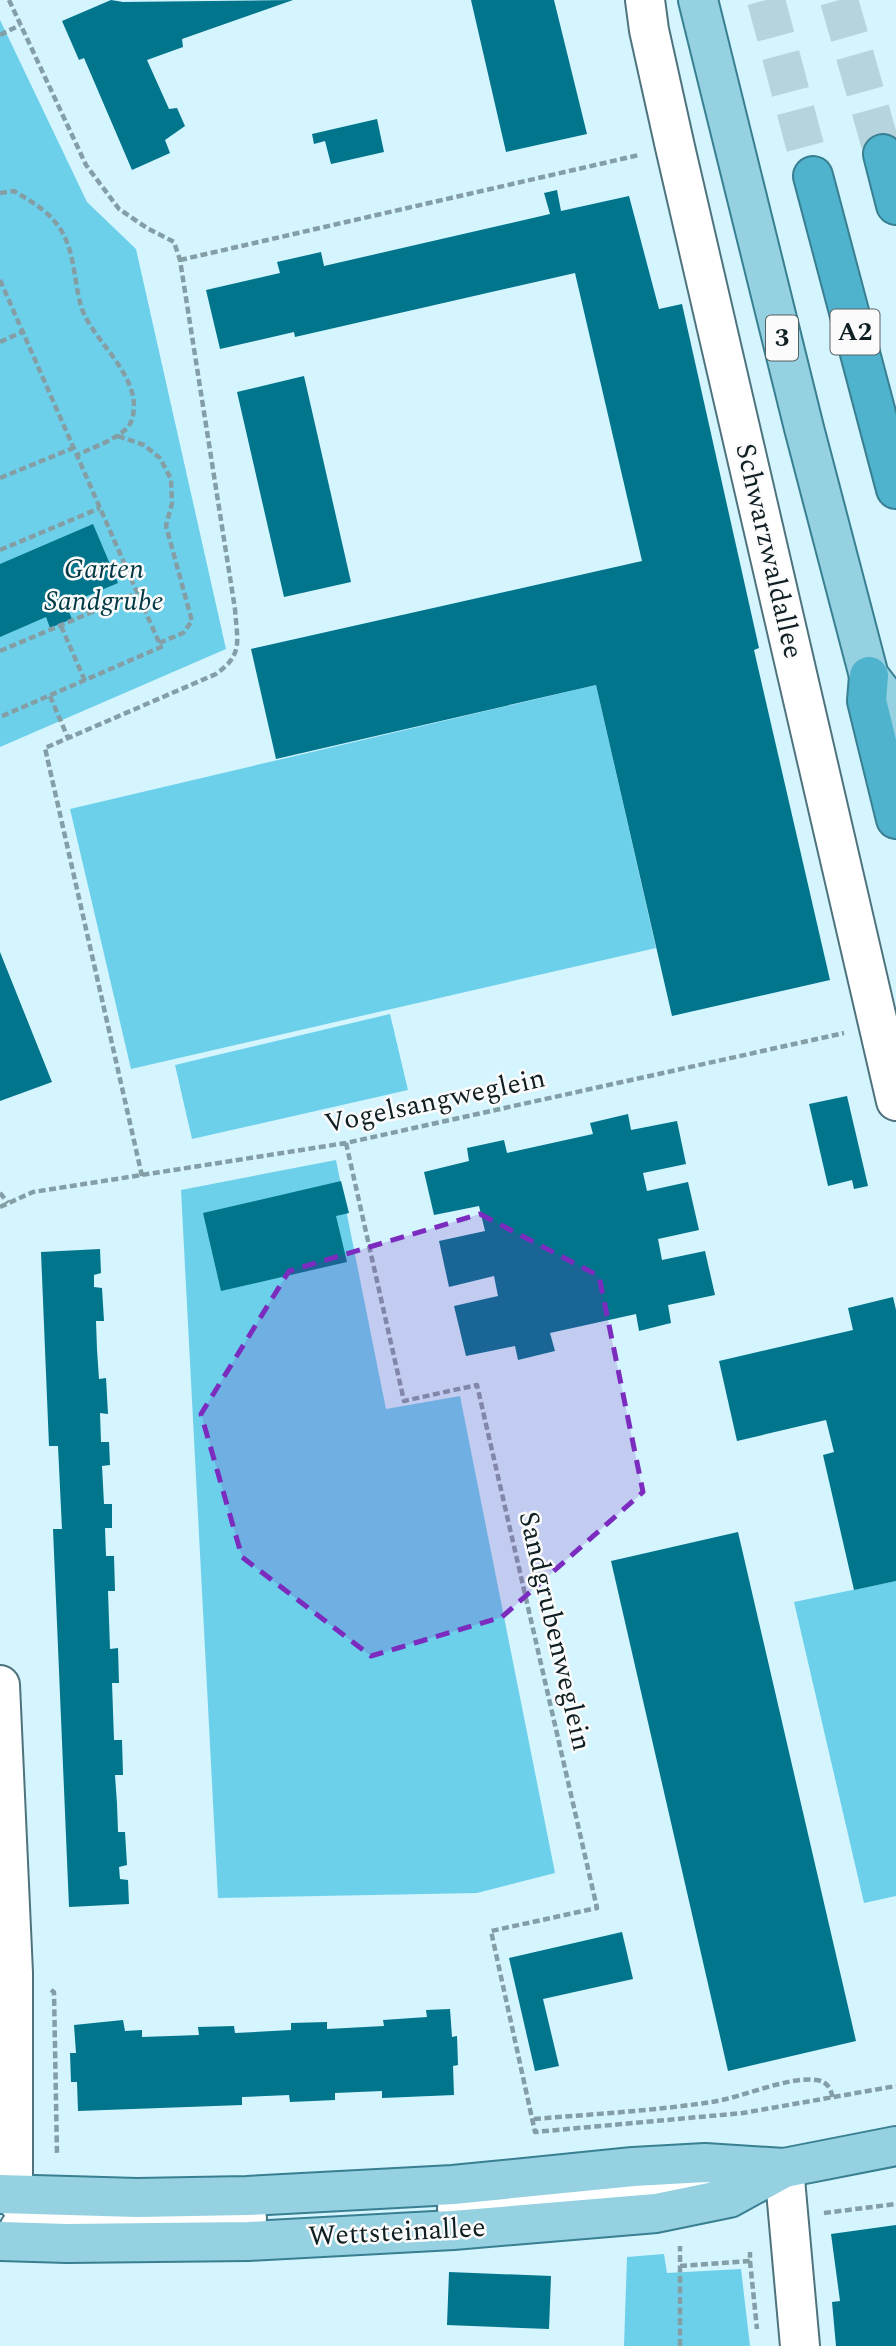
<svg xmlns="http://www.w3.org/2000/svg" width="896" height="2346" viewBox="0 0 896 2346" font-family="Spectral,serif">
	<style>
		.green { fill: #6dd0ea }
		.building { fill: #01758c }
		.lines { fill: none; stroke-linecap: round; stroke-linejoin: round }
		.highway-tunnel { stroke: #b6d4dd; stroke-width: 38; stroke-dasharray: 38 19; stroke-linecap: butt }
		.minor-casing { stroke: #4e737e; stroke-width: 42 }
		.major-casing { stroke: #397f92; stroke-width: 42 }
		.highway-casing { stroke: #397f92; stroke-width: 42 }
		.path { stroke: #849ea5; stroke-width: 4.5; stroke-dasharray: 7 3.5; stroke-linecap: butt }
		.minor { stroke: #fff; stroke-width: 38 }
		.major { stroke: #95d1e1; stroke-width: 38 }
		.highway { stroke: #4fb3cd; stroke-width: 38 }
		.marked { fill: #7b2cbf; fill-opacity: 0.2; stroke: #7b2cbf; stroke-width: 5; stroke-dasharray: 14 9; stroke-linejoin: round }
		.labels { text-anchor: middle; dominant-baseline: central; stroke-width: 5; stroke-linejoin: round; paint-order: stroke }
		.shield { fill: #fbfbfb; stroke: #566164; stroke-width: 2 }
		.shield-label { font-size: 26px; font-weight: bold; fill: #0f1f23 }
		.street-label { font-size: 28px; fill: #0f1f23; stroke: #fbfbfb }
		.park-label { font-size: 28px; font-style: italic; fill: #003945; stroke: #fbfbfb }
	</style>
	<rect width="100%" height="100%" fill="#d4f4fe"/>
	<path class="green" d="M 0,20 L 87,202 L 136,249 L 226,649 L 0,747 Z
		M 596,685 L 656,948 L 131,1069 L 70,809 Z
		M 390,1014 L 408,1090 L 192,1139 L 175,1065 Z
		M 336,1160 L 386,1409 L 460,1396 L 555,1873 L 477,1893 L 218,1898 L 181,1190 Z
		M 896,1581 L 896,1896 L 864,1903 L 794,1602 Z
		M 664,2254 L 667,2273 L 741,2269 L 750,2346 L 624,2346 L 627,2257 Z"/>
	<path class="building" d="M 111,0 L 123,2 L 293,0 L 182,39 L 183,47 L 147,60 L 169,109 L 177,108 L 185,126 L 165,140 L 170,153 L 132,170 L 84,58 L 79,60 L 62,21 Z
		M 471,0 L 554,0 L 587,134 L 506,152 Z
		M 377,119 L 384,152 L 331,164 L 325,141 L 314,144 L 312,134 Z
		M 557,190 L 561,211 L 629,196 L 659,309 L 682,304 L 759,648 L 754,650 L 830,980 L 672,1016 L 596,685 L 276,759 L 251,649 L 642,561 L 575,273 L 295,337 L 294,332 L 220,349 L 206,290 L 280,273 L 277,262 L 321,252 L 324,266 L 550,214 L 544,193 Z
		M 304,376 L 351,582 L 284,597 L 237,392 Z
		M 93,524 L 118,583 L 66,605 L 72,619 L 50,628 L 46,617 L 0,637 L 0,564 Z
		M 0,952 L 52,1082 L 0,1101 Z
		M 847,1096 L 868,1186 L 854,1189 L 852,1180 L 828,1186 L 809,1104 Z
		M 628,1114 L 631,1130 L 677,1121 L 686,1164 L 643,1173 L 647,1191 L 688,1182 L 699,1230 L 658,1239 L 662,1260 L 705,1251 L 715,1295 L 668,1305 L 671,1323 L 639,1331 L 636,1314 L 550,1333 L 555,1351 L 518,1360 L 515,1346 L 466,1356 L 454,1306 L 498,1296 L 494,1276 L 449,1287 L 439,1241 L 485,1231 L 479,1206 L 434,1215 L 424,1172 L 469,1161 L 467,1148 L 504,1140 L 507,1153 L 593,1134 L 590,1123 Z
		M 341,1181 L 349,1213 L 336,1216 L 347,1262 L 221,1291 L 203,1213 Z
		M 100,1249 L 101,1273 L 94,1275 L 94,1287 L 102,1288 L 104,1321 L 96,1321 L 97,1350 L 99,1379 L 106,1378 L 108,1414 L 100,1413 L 101,1442 L 109,1442 L 110,1465 L 102,1466 L 104,1504 L 112,1504 L 112,1528 L 105,1528 L 106,1556 L 114,1556 L 115,1591 L 108,1591 L 110,1649 L 118,1648 L 119,1683 L 112,1683 L 114,1740 L 122,1740 L 123,1775 L 115,1775 L 117,1804 L 118,1832 L 125,1832 L 127,1865 L 119,1867 L 120,1879 L 128,1880 L 129,1904 L 69,1907 L 53,1529 L 62,1529 L 58,1446 L 49,1446 L 41,1252 Z
		M 893,1297 L 896,1310 L 896,1581 L 854,1590 L 823,1455 L 834,1452 L 826,1420 L 737,1441 L 719,1361 L 853,1330 L 848,1308 Z
		M 738,1532 L 856,2041 L 728,2071 L 611,1561 Z
		M 622,1932 L 633,1979 L 543,1999 L 559,2066 L 535,2071 L 509,1958 Z
		M 450,2009 L 452,2037 L 457,2036 L 458,2065 L 453,2066 L 454,2095 L 382,2098 L 382,2091 L 335,2093 L 335,2100 L 290,2102 L 289,2095 L 242,2097 L 242,2105 L 78,2111 L 77,2082 L 71,2082 L 70,2053 L 76,2053 L 74,2025 L 123,2020 L 125,2031 L 142,2030 L 142,2037 L 199,2035 L 198,2027 L 234,2026 L 235,2033 L 291,2030 L 291,2023 L 327,2022 L 327,2029 L 384,2026 L 383,2020 L 427,2017 L 426,2010 Z
		M 896,2225 L 896,2346 L 836,2346 L 832,2302 L 840,2301 L 831,2234 Z
		M 449,2272 L 551,2276 L 549,2329 L 447,2325 Z"/>
	<g class="lines">
		<path class="highway-tunnel" d="M 766,0 L 813,176
			M 839,0 L 883,154"/>
		<defs>
			<path id="minor" d="M 645,0 L 649,30 L 675,147 L 896,1101
				M 0,1685 L 13,1973 L 13,2195 L 27,2213 L 44,2222
				M 457,2208 L 634,2193 L 784,2168 L 800,2346
				M 19,2229 L 44,2222 L 247,2218"/>
			<path id="major" d="M 698,0 L 804,428 L 869,676 L 887,699 L 896,736
				M 0,2194 L 137,2198 L 247,2196 L 453,2185 L 633,2167 L 705,2163 L 784,2168 L 896,2146
				M 0,2241 L 67,2243 L 248,2241 L 453,2230 L 656,2213 L 729,2198 L 784,2168"/>
			<path id="highway" d="M 883,154 L 896,205
				M 813,176 L 896,489
				M 869,676 L 867,701 L 896,819"/>
		</defs>
		<use href="#minor" class="minor-casing"/>
		<use href="#major" class="major-casing"/>
		<use href="#highway" class="highway-casing"/>
		<path class="path" d="M 9,0 L 86,165 L 119,209 L 147,228 L 174,242 L 180,260 L 235,609 C 237,641 244,654 216,674 L 45,748 L 142,1176
			M 0,35 L 20,25
			M 0,193 L 14,191 C 32,202 47,210 59,227 C 76,252 73,281 82,309 C 94,343 147,380 131,422 C 125,437 91,448 77,455
			M 180,260 L 639,155
			M 0,280 L 161,647 L 0,717
			M 0,342 L 22,332
			M 118,436 L 144,445 L 160,458 L 171,479 L 172,503 L 166,526 L 192,621 L 183,633 L 159,643
			M 0,478 L 73,448
			M 0,550 L 100,508
			M 61,626 L 85,681
			M 0,651 L 137,593
			M 50,696 L 68,738
			M 346,1143 L 404,1401 L 477,1385 L 597,1908 L 491,1931 L 535,2132 L 743,2113 L 896,2086
			M 0,1193 L 8,1203
			M 0,1207 L 33,1192 L 346,1143 L 844,1033
			M 51,1990 L 54,1992 L 57,2155
			M 534,2119 C 593,2114 653,2111 711,2102 C 742,2098 787,2076 817,2080 C 828,2082 831,2089 833,2099
			M 824,2213 L 896,2204
			M 750,2261 L 757,2329
			M 680,2266 L 750,2261 L 750,2252
			M 680,2346 L 680,2246"/>
		<use href="#minor" class="minor"/>
		<use href="#major" class="major"/>
		<use href="#highway" class="highway"/>
	</g>
	<path class="marked" d="M 480,1214 L 599,1276 L 643,1492 L 502,1617 L 371,1656 L 242,1557 L 201,1414 L 289,1271 Z"/>
	<g class="labels">
		<g class="shield">
			<rect x="830.5" y="309.5" width="49" height="45" rx="5"/>
			<rect x="766" y="315.5" width="32" height="45" rx="5"/>
		</g>
		<g class="shield-label">
			<text x="855" y="332">A2</text>
			<text x="782" y="338">3</text>
		</g>
		<g class="street-label">
			<text transform="translate(769 551) rotate(77)">Schwarzwaldallee</text>
			<text transform="translate(435 1101) rotate(-12)">Vogelsangweglein</text>
			<text transform="translate(555 1631) rotate(77)">Sandgrubenweglein</text>
			<text transform="translate(397 2232) rotate(-3)">Wettsteinallee</text>
		</g>
		<g class="park-label">
			<text x="104" y="569">Garten<tspan x="104" dy="32">Sandgrube</tspan></text>
		</g>
	</g>
</svg>
